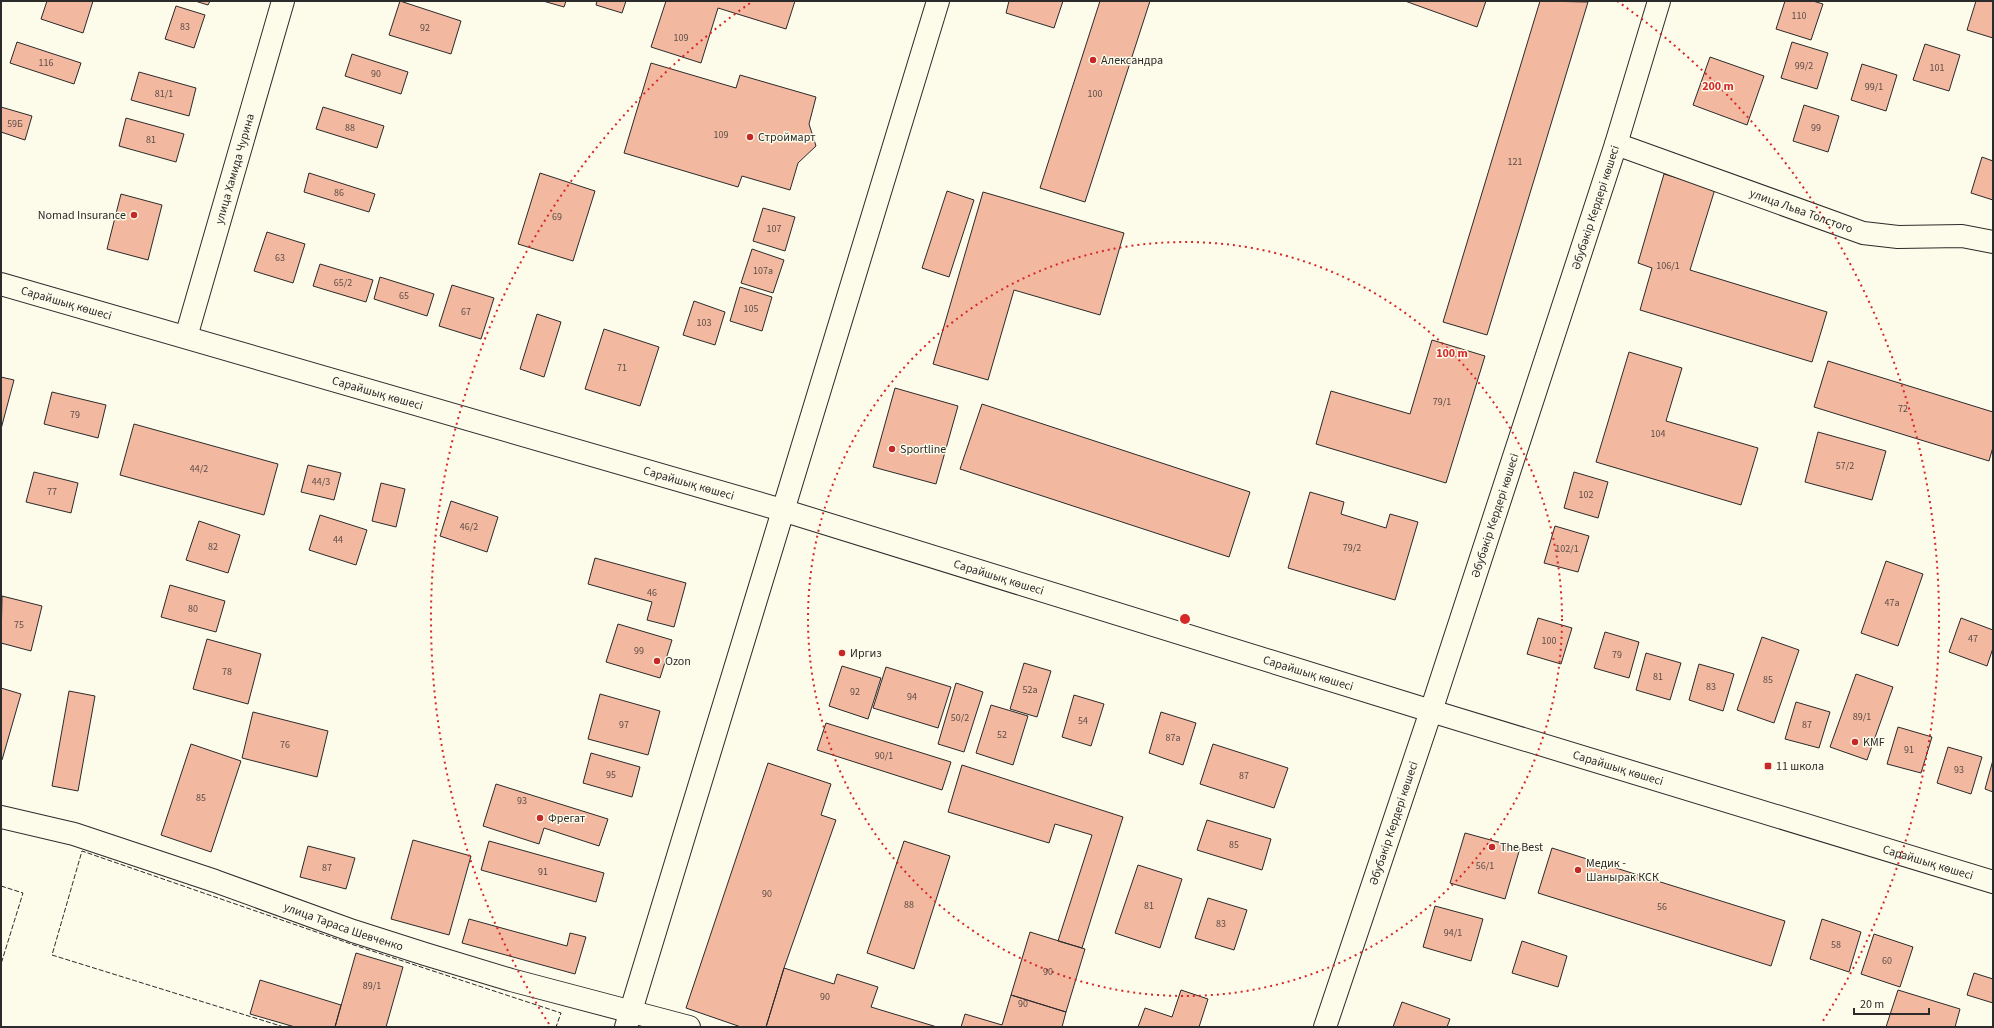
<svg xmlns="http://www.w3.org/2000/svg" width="1994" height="1028" viewBox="0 0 1994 1028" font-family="'Source Sans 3',sans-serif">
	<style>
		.building { fill: #f2b8a0; stroke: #2b2b2b }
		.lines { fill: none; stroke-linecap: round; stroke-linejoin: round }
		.minor-casing { stroke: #2b2b2b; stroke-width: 24 }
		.minor { stroke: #fdfbea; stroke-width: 22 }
		.fence { stroke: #2b2b2b; stroke-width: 1; stroke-dasharray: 5 2; stroke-linecap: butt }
		.ring { fill: none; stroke: #d62828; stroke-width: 2; stroke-dasharray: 2 4 }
		.poi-dot { fill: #c62828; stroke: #fdfbea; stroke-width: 1.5 }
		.labels { text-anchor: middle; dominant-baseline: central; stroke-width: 3; stroke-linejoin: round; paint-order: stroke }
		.number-label { font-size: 10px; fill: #5d4e48 }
		.poi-label { font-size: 12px; fill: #2b2b2b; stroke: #fdfbea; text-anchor: start }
		.street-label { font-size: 12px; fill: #2b2b2b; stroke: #fdfbea }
		.centre { fill: #d62828; stroke: #fdfbea; stroke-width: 2 }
		.ring-label { font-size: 12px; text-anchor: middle; font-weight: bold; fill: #d62828; stroke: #fdfbea; stroke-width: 3; stroke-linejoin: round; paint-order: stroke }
	</style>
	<rect width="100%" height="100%" fill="#fdfbea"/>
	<path class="building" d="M 47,1 L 93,1 L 83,33 L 41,19 Z
		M 195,1 L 210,1 L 208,5 Z
		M 400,1 L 461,21 L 451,54 L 389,35 Z
		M 543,1 L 566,1 L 564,7 Z
		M 597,1 L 626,1 L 622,13 L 596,5 Z
		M 666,1 L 795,1 L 786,29 L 718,8 L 701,63 L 651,47 Z
		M 1009,1 L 1063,1 L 1054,28 L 1006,13 Z
		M 1100,1 L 1150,1 L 1085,202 L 1040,188 Z
		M 1405,1 L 1486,1 L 1477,27 Z
		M 1540,1 L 1588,2 L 1487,335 L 1443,322 Z
		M 1785,1 L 1813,1 L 1823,4 L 1811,40 L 1776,29 Z
		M 1976,1 L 1993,1 L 1993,38 L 1967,30 Z
		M 176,6 L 205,15 L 194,48 L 165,39 Z
		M 17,42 L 81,63 L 74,84 L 10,63 Z
		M 1792,42 L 1828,53 L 1817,89 L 1781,78 Z
		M 1925,44 L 1960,55 L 1949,91 L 1913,80 Z
		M 352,54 L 408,72 L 401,94 L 345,76 Z
		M 1710,57 L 1764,76 L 1747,125 L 1693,105 Z
		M 651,63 L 736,88 L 740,75 L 816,97 L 809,124 L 816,146 L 798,163 L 790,190 L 742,176 L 738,187 L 624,153 Z
		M 1862,64 L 1897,75 L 1886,111 L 1851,100 Z
		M 139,72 L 196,88 L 189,116 L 131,100 Z
		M 1804,105 L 1839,116 L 1828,152 L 1793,141 Z
		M 1,107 L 32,116 L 25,140 L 1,132 Z
		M 323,107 L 384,126 L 377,148 L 316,129 Z
		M 126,118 L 184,134 L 176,162 L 119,146 Z
		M 1982,157 L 1993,161 L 1993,200 L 1971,193 Z
		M 309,173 L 375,194 L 369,212 L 304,192 Z
		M 540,173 L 595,191 L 573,261 L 518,244 Z
		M 1664,174 L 1715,189 L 1690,270 L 1827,312 L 1812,362 L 1640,310 L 1652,268 L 1638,263 Z
		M 947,191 L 974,200 L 949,277 L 922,268 Z
		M 983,192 L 1124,233 L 1100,315 L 1014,290 L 988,380 L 933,364 Z
		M 121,194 L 162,205 L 148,260 L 107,249 Z
		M 763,208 L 795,217 L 785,251 L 753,241 Z
		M 267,232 L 305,244 L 293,283 L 254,271 Z
		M 752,249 L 784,260 L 773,293 L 741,283 Z
		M 320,264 L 373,280 L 366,302 L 313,286 Z
		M 380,277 L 434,294 L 427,316 L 374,299 Z
		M 452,285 L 494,298 L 481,339 L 439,326 Z
		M 740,287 L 772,297 L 762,331 L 730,321 Z
		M 694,301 L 725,312 L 715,345 L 683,335 Z
		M 537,314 L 561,322 L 544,377 L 520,369 Z
		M 604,329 L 659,347 L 640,406 L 585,389 Z
		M 1432,340 L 1485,356 L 1446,483 L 1316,444 L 1331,391 L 1410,414 Z
		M 1629,352 L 1682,368 L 1666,421 L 1758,448 L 1741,505 L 1596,462 Z
		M 1828,361 L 1993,412 L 1993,447 L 1989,461 L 1814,407 Z
		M 1,377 L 14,380 L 1,429 Z
		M 895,388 L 958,406 L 936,484 L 873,467 Z
		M 52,392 L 106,405 L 98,438 L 44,424 Z
		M 982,404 L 1250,492 L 1229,557 L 960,469 Z
		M 134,424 L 278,464 L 264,515 L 120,475 Z
		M 1818,432 L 1886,451 L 1872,500 L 1805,482 Z
		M 308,465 L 341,473 L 334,500 L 301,492 Z
		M 34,472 L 78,483 L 71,513 L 26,502 Z
		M 1574,472 L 1608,482 L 1598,518 L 1564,508 Z
		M 381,483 L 405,489 L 396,527 L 372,521 Z
		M 1310,492 L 1344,502 L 1341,514 L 1386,528 L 1390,514 L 1418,522 L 1395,600 L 1288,568 Z
		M 451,501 L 498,517 L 487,552 L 440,536 Z
		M 320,515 L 367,530 L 356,565 L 309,550 Z
		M 199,521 L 240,535 L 228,573 L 186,560 Z
		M 1555,526 L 1589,536 L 1578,572 L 1544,563 Z
		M 595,558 L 686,583 L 674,627 L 647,620 L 652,602 L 588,584 Z
		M 1886,561 L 1923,574 L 1898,646 L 1861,633 Z
		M 170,585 L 225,601 L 216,632 L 161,617 Z
		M 2,596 L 42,606 L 31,651 L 1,643 Z
		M 1538,618 L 1572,628 L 1561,664 L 1527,654 Z
		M 1961,618 L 1993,630 L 1993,648 L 1987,666 L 1949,652 Z
		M 618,624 L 672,640 L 660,678 L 606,662 Z
		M 1605,632 L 1639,642 L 1629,678 L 1594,668 Z
		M 1762,637 L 1799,650 L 1774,723 L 1737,710 Z
		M 207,639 L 261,654 L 248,704 L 193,689 Z
		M 1646,653 L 1681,663 L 1670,700 L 1636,690 Z
		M 1024,663 L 1051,671 L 1037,717 L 1010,709 Z
		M 1699,664 L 1734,674 L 1723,711 L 1689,700 Z
		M 842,666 L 881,678 L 868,719 L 829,706 Z
		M 886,667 L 951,687 L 938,728 L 873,708 Z
		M 1856,674 L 1893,687 L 1867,760 L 1830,747 Z
		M 956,683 L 983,692 L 964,752 L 938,744 Z
		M 1,688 L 21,694 L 2,760 L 1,760 Z
		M 69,691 L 95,696 L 78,791 L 52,786 Z
		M 600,694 L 660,711 L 648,755 L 588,739 Z
		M 1074,695 L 1104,704 L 1091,746 L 1062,737 Z
		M 1796,702 L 1830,712 L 1819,748 L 1785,739 Z
		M 991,705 L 1028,716 L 1013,765 L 976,753 Z
		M 253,712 L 328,731 L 317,777 L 242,758 Z
		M 1161,712 L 1196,723 L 1183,765 L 1149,753 Z
		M 826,723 L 951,762 L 942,790 L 817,750 Z
		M 1898,727 L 1932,737 L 1921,773 L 1887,764 Z
		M 191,744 L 241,761 L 211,852 L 161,835 Z
		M 1213,744 L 1288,768 L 1274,808 L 1200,784 Z
		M 1948,747 L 1982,757 L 1971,794 L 1937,783 Z
		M 591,753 L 640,767 L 632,797 L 583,783 Z
		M 1993,760 L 1993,792 L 1985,789 Z
		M 768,763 L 831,784 L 821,815 L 836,820 L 784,968 L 766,1027 L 741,1027 L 686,1008 Z
		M 962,765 L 1123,817 L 1082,948 L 1058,941 L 1092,835 L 1055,824 L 1049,843 L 948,812 Z
		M 496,784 L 608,819 L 599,846 L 544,828 L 539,844 L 483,826 Z
		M 1207,820 L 1271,839 L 1262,870 L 1197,850 Z
		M 1465,833 L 1520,848 L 1505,899 L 1450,883 Z
		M 413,840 L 471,856 L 449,935 L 391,919 Z
		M 489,841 L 604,873 L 596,902 L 481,870 Z
		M 904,841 L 950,856 L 914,969 L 867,953 Z
		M 308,846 L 355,858 L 346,889 L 300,877 Z
		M 1552,848 L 1785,921 L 1771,966 L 1538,893 Z
		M 1138,865 L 1182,879 L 1160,948 L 1115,933 Z
		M 1208,898 L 1247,910 L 1234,950 L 1195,938 Z
		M 1435,906 L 1483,919 L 1471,961 L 1423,947 Z
		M 469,919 L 567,946 L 570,933 L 586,937 L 575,974 L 462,943 Z
		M 1822,919 L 1861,932 L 1849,972 L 1810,959 Z
		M 1030,932 L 1085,949 L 1066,1012 L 1011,995 Z
		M 1874,934 L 1913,947 L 1900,987 L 1861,974 Z
		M 1522,941 L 1567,956 L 1558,987 L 1512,973 Z
		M 356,953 L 403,967 L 386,1027 L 335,1027 Z
		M 784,968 L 834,984 L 837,974 L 878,987 L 871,1007 L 937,1027 L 766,1027 Z
		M 1974,973 L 1993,979 L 1993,1003 L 1967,995 Z
		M 260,980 L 341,1005 L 335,1027 L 295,1027 L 250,1014 Z
		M 1181,990 L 1208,999 L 1199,1027 L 1138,1027 L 1145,1008 L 1172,1017 Z
		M 1898,990 L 1960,1009 L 1955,1027 L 1886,1027 Z
		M 1011,995 L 1066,1012 L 1062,1027 L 961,1027 L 965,1014 L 1002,1025 Z
		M 1402,1002 L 1450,1019 L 1447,1027 L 1393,1027 Z"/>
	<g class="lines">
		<defs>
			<g id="minor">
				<path id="s1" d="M 1616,144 L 1863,233 L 1898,237 L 1962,236 L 1993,242"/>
				<path id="s2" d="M 1,284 L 782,510 L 1431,711 L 1993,882"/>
				<path id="s3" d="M 186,337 L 283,1"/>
				<path id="s4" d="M 1,817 L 74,834 L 215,881 L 353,931 L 425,954 L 511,980 L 689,1027"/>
				<path d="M 626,1027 L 938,1"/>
				<path id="s5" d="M 1325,1027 L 1431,711 L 1616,144 L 1659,1"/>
			</g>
		</defs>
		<use href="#minor" class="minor-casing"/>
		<use href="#minor" class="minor"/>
		<path class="fence" d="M 1,886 L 23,893 L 1,964
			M 284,1027 L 52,955 L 82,851 L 354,945 L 561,1013 L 556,1027"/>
	</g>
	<g class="ring">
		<circle cx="1185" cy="619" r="377"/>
		<path d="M549 1024A754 754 0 0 1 753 1M1617 1A754 754 0 0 1 1821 1024"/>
	</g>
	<g class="poi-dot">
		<circle cx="1093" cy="60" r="4"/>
		<circle cx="750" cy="137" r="4"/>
		<circle cx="134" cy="215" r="4"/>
		<circle cx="892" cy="449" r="4"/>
		<circle cx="842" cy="653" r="4"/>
		<circle cx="657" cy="661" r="4"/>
		<circle cx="1855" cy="742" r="4"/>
		<rect x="1764" y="762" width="8" height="8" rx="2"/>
		<circle cx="540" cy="818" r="4"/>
		<circle cx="1492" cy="847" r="4"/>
		<circle cx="1578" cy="870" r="4"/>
	</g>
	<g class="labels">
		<g class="number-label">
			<text x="1799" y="16">110</text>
			<text x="185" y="27">83</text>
			<text x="425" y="28">92</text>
			<text x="681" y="38">109</text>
			<text x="46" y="63">116</text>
			<text x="1804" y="66">99/2</text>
			<text x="1937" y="68">101</text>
			<text x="376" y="74">90</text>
			<text x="1874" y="87">99/1</text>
			<text x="164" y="94">81/1</text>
			<text x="1095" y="94">100</text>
			<text x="15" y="124">59Б</text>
			<text x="350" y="128">88</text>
			<text x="1816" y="128">99</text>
			<text x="721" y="135">109</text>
			<text x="151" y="140">81</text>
			<text x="1515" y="162">121</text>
			<text x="339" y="193">86</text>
			<text x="557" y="217">69</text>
			<text x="774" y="229">107</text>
			<text x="280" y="258">63</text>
			<text x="1668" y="266">106/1</text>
			<text x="763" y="271">107а</text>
			<text x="343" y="283">65/2</text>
			<text x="404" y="296">65</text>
			<text x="751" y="309">105</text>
			<text x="466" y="312">67</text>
			<text x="704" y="323">103</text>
			<text x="622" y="368">71</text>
			<text x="1442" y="402">79/1</text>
			<text x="1903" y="409">72</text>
			<text x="75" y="415">79</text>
			<text x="1658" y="434">104</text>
			<text x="1845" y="466">57/2</text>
			<text x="199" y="469">44/2</text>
			<text x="321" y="482">44/3</text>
			<text x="52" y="492">77</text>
			<text x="1586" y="495">102</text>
			<text x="469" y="527">46/2</text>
			<text x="338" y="540">44</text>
			<text x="213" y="547">82</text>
			<text x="1352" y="548">79/2</text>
			<text x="1567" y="549">102/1</text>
			<text x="652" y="593">46</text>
			<text x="1892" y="603">47а</text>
			<text x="193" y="609">80</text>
			<text x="19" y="625">75</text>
			<text x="1973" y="639">47</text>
			<text x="1549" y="641">100</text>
			<text x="639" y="651">99</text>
			<text x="1617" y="655">79</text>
			<text x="227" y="672">78</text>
			<text x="1658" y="677">81</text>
			<text x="1768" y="680">85</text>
			<text x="1711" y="687">83</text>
			<text x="1030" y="690">52а</text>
			<text x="855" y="692">92</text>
			<text x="912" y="697">94</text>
			<text x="1862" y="717">89/1</text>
			<text x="960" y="718">50/2</text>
			<text x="1083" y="721">54</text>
			<text x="624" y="725">97</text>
			<text x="1807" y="725">87</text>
			<text x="1002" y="735">52</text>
			<text x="1173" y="738">87а</text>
			<text x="285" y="745">76</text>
			<text x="1909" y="750">91</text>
			<text x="884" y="756">90/1</text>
			<text x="1959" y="770">93</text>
			<text x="611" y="775">95</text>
			<text x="1244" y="776">87</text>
			<text x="201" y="798">85</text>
			<text x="522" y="801">93</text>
			<text x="1234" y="845">85</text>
			<text x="1485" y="866">56/1</text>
			<text x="327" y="868">87</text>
			<text x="543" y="872">91</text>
			<text x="767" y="894">90</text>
			<text x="909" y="905">88</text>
			<text x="1149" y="906">81</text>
			<text x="1662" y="907">56</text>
			<text x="1221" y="924">83</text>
			<text x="1453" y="933">94/1</text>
			<text x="1836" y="945">58</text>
			<text x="1887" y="961">60</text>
			<text x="1048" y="972">90</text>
			<text x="372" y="986">89/1</text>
			<text x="825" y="997">90</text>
			<text x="1023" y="1004">90</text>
		</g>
		<g class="poi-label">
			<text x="1101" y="60">Александра</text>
			<text x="758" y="137">Строймарт</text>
			<text x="126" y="215" text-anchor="end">Nomad Insurance</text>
			<text x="900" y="449">Sportline</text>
			<text x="850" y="653">Иргиз</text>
			<text x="665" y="661">Ozon</text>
			<text x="1863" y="742">KMF</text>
			<text x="1776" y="766">11 школа</text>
			<text x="548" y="818">Фрегат</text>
			<text x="1500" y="847">The Best</text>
			<text x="1586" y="863">Медик -<tspan x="1586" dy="14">Шанырак КСК</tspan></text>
		</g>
		<g class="street-label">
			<text stroke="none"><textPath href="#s3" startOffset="175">улица Хамида Чурина</textPath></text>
			<text stroke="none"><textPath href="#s5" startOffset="863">Әбубәкір Кердері көшесі</textPath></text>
			<text stroke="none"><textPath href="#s1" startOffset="197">улица Льва Толстого</textPath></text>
			<text stroke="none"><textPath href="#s2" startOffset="68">Сарайшық көшесі</textPath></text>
			<text stroke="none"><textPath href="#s2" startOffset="392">Сарайшық көшесі</textPath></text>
			<text stroke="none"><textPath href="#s2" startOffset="716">Сарайшық көшесі</textPath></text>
			<text stroke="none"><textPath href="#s5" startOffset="539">Әбубәкір Кердері көшесі</textPath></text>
			<text stroke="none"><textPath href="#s2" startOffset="1040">Сарайшық көшесі</textPath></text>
			<text stroke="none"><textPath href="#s2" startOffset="1364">Сарайшық көшесі</textPath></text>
			<text stroke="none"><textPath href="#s2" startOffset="1688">Сарайшық көшесі</textPath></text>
			<text stroke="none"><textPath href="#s5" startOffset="215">Әбубәкір Кердері көшесі</textPath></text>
			<text stroke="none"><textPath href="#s2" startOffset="2012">Сарайшық көшесі</textPath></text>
			<text stroke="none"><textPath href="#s4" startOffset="360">улица Тараса Шевченко</textPath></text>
		</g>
	</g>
	<circle cx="1185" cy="619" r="6" class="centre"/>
	<g class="ring-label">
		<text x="1718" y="90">200 m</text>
		<text x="1452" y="357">100 m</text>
	</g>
	<rect width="1994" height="1028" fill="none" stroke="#2b2b2b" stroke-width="4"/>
	<path d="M1854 1008v6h75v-6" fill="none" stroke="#2b2b2b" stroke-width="2"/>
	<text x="1860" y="1008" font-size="12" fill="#2b2b2b" stroke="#fdfbea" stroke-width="3" paint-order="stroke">20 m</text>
</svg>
